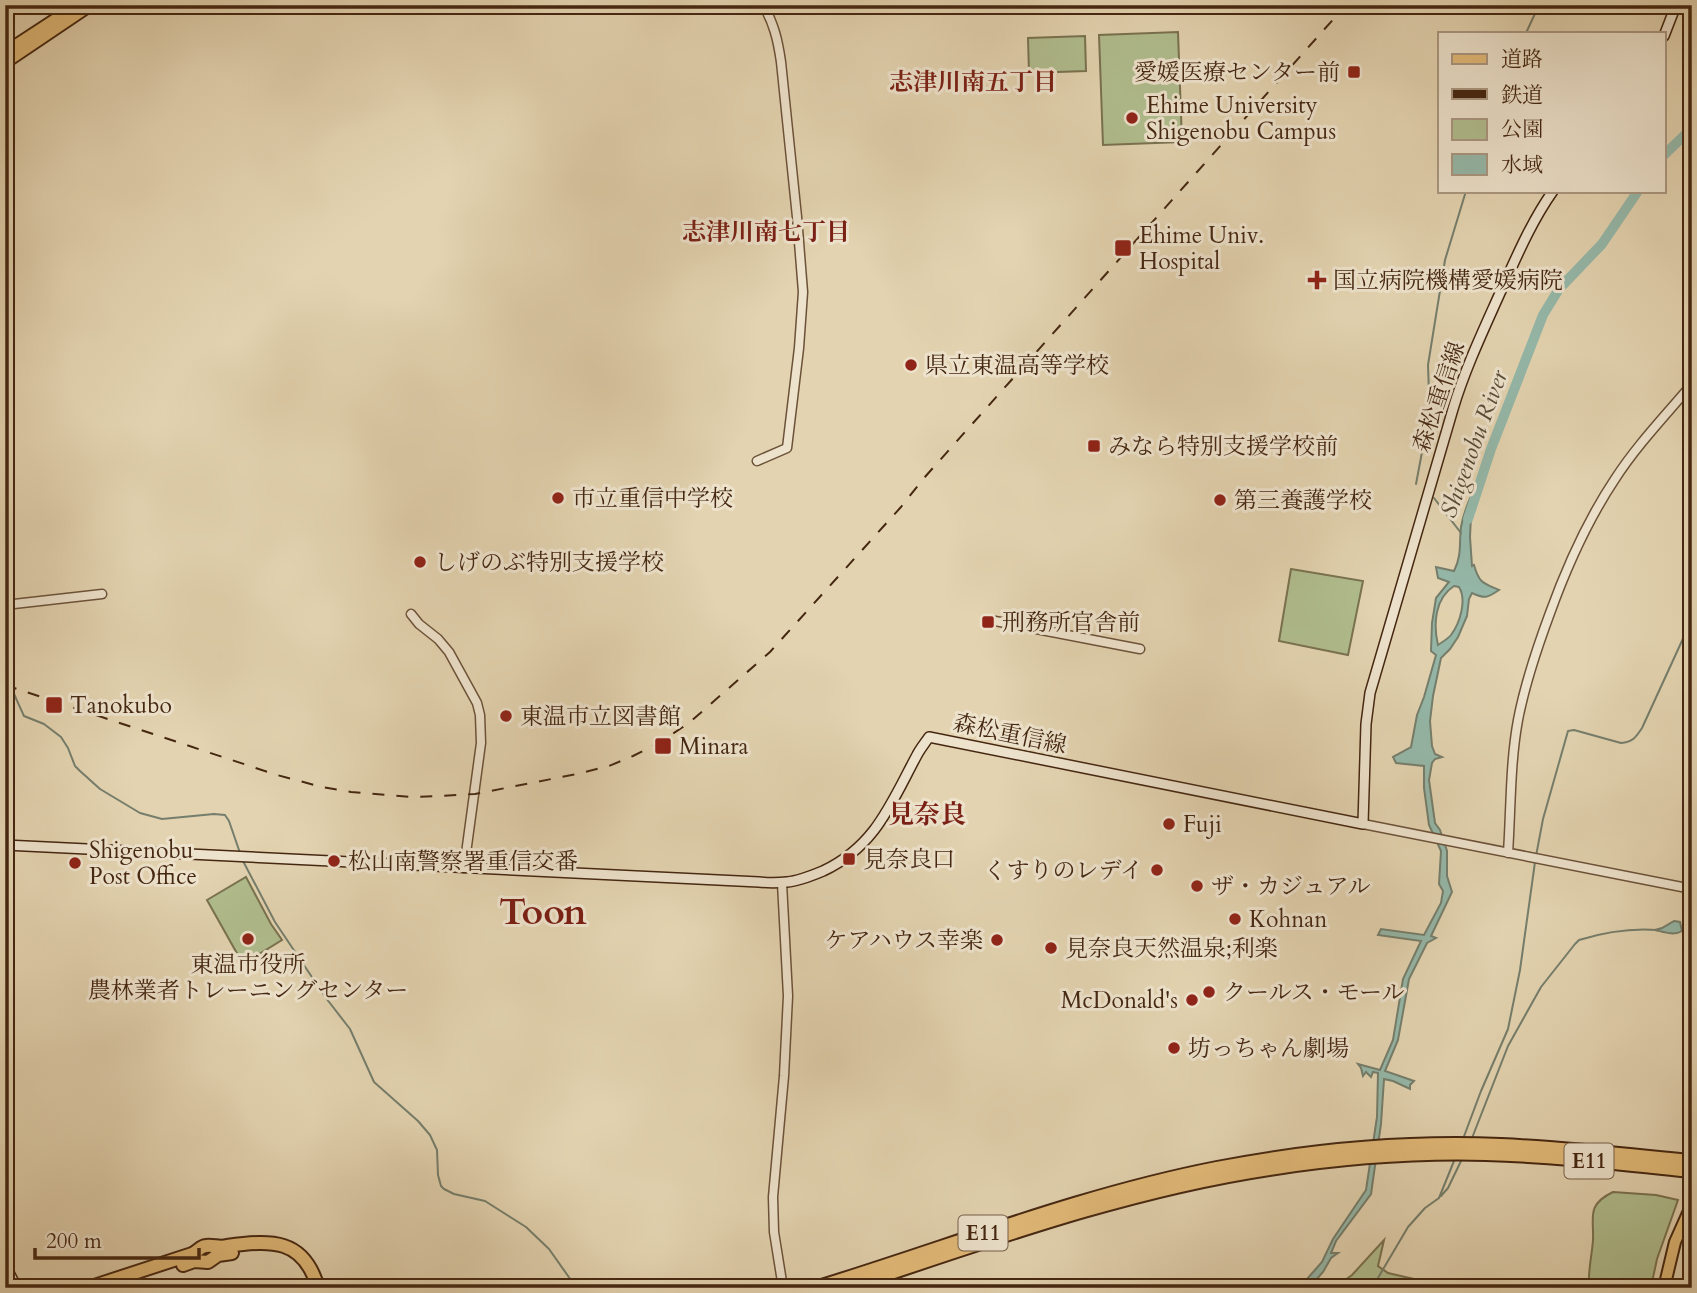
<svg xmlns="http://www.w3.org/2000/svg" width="1697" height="1293" viewBox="0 0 1697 1293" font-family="Cardo,'Noto Serif JP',serif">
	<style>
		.green { fill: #b0bd8e; stroke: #7a7250; stroke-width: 2 }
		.water { fill: #95b8a9; stroke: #757e6c; stroke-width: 2; fill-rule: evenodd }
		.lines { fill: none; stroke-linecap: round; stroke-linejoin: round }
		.stream { stroke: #757e6c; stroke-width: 2 }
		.river { stroke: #95b8a9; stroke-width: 10 }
		.tertiary-casing { stroke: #6c5239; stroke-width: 11 }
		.secondary-casing { stroke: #452711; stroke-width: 12 }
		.primary-casing { stroke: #452711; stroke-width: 14 }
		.trunk-casing { stroke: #452711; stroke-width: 14 }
		.motorway-casing { stroke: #452711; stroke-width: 16 }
		.tertiary { stroke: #ede2cc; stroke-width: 8 }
		.secondary { stroke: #ede2cc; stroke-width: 9 }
		.primary { stroke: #e2ba78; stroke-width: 10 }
		.trunk { stroke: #e2ba78; stroke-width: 10 }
		.motorway { stroke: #e2ba78; stroke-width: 12 }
		.rail { stroke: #452711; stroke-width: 2; stroke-dasharray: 12 12; stroke-linecap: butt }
		.poi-dot { fill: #8f2418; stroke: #ede2cc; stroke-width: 2.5 }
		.labels { text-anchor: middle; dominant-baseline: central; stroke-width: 6; stroke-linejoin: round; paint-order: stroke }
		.shield { fill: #ede2cc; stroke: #775f49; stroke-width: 2 }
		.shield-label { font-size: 21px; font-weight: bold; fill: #452711 }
		.poi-label { font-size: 23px; fill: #452711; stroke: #ede2cc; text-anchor: start }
		.street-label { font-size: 23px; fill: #452711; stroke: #ede2cc }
		.neighbourhood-label { font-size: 24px; font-weight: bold; fill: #7a1f14; stroke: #ede2cc }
		.water-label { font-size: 24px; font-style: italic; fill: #594b37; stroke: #ede2cc }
		.quarter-label { font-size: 26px; font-weight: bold; fill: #7a1f14; stroke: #ede2cc }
		.town-label { font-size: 37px; font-weight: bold; fill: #7a1f14; stroke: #ede2cc }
	</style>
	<rect width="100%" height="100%" fill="#e3d3b0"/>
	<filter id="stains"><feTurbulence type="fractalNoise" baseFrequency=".00286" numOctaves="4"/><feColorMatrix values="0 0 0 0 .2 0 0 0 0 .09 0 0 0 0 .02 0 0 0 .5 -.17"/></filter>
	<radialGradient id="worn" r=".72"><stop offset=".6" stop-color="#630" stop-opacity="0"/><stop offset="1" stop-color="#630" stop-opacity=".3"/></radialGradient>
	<path class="green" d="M 1178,32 L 1182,142 L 1103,145 L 1099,35 Z
		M 1085,36 L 1086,71 L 1029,73 L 1028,38 Z
		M 1291,569 L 1363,581 L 1348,655 L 1279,641 Z
		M 246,877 L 271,924 L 282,940 L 243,964 L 207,900 Z
		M 1613,1192 L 1656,1195 L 1678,1200 L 1657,1259 L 1651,1287 L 1600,1288 L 1589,1285 C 1588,1270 1592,1255 1593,1240 C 1594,1217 1586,1205 1613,1192 Z
		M 1384,1240 L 1378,1266 L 1388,1273 L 1453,1288 L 1334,1288 L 1352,1275 Z"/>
	<path class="water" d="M 1472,494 L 1470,537 L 1472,566 L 1474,565 C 1479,583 1483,583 1499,590 C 1487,598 1485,599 1472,593 L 1469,599 L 1467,616 L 1458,637 L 1450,649 L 1441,658 L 1433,696 L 1430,721 L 1432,746 L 1435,754 L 1442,757 L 1435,759 L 1432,763 L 1429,780 L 1435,823 L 1440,830 L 1447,851 L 1447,876 L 1452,892 L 1431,936 L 1436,938 L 1427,943 L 1409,979 L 1398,1040 L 1385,1071 L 1414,1081 L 1410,1085 L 1410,1089 L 1393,1081 L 1384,1079 L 1381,1124 L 1371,1194 L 1336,1241 L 1331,1253 L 1338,1253 L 1331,1258 L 1323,1272 L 1309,1288 L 1299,1288 L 1322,1262 L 1333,1239 L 1366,1190 L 1377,1117 L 1378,1073 L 1373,1072 L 1371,1077 L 1366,1072 L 1363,1076 L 1361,1068 L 1358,1064 L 1380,1070 L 1393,1040 L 1403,979 L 1421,941 L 1378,935 L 1381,929 L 1424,935 L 1441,903 L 1443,891 L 1439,884 L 1441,851 L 1429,825 L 1424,788 L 1424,766 L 1396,763 L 1393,757 L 1411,747 L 1417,715 L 1424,697 L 1436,655 L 1431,651 L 1432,623 L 1436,598 L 1449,582 L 1438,578 L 1436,567 L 1454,571 C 1462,555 1459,544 1461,527 C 1463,515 1467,505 1472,494 ZM 1454,586 L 1459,587 C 1467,600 1460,623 1451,635 C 1448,639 1442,642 1438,645 C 1433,624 1435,598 1454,586 Z
		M 1674,921 L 1680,922 L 1682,931 C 1674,936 1664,932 1655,930 L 1662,928 Z"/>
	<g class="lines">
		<path class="stream" d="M 1526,33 L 1539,5
			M 1416,484 L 1426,431 L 1429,394 L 1428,365 L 1438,303 L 1445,260 L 1466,191
			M 1434,498 L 1461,533
			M 5,676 L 8,677 C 12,691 18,703 24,716 L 44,724 L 61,737 L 68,748 L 75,766 L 80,771 L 100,789 L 140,813 L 162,819 L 214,814 L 225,815 L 229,821 L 240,853
			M 1536,856 L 1543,819 L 1568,731 L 1574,730 L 1621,743 C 1633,742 1636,737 1642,728 L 1692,619
			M 243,861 L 275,922 L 326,998 L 350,1029 L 374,1082 L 418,1121 L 430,1135 L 437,1150 L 438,1175 L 441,1186 L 444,1189 L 454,1194 L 485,1201 L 526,1227 L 549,1249 L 573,1283 L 582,1288
			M 1472,1138 L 1508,1046 L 1541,987 L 1575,944 L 1579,940 C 1605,932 1630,928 1657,930
			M 1463,1139 L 1481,1091 L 1508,1029 L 1520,970 L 1535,862
			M 1441,1196 L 1448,1188 L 1462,1159
			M 1372,1288 L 1408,1227 L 1425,1208 L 1439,1198 L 1454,1161"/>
		<path class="river" d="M 1664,155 L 1692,128
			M 1468,519 L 1491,449 L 1543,315 L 1559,289 L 1602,244 L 1638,191"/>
		<defs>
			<path id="tertiary" d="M 757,461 L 787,448 L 799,348 L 803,292 L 797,217 L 781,62 C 778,41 774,23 763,5
				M 5,605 L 102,594
				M 411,614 L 419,624 L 438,639 L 449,652 L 477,703 L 480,715 L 481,743 L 464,868
				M 995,621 L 1140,649
				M 1363,824 L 1692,889
				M 1508,853 C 1511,809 1510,763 1518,720 C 1525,683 1537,648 1550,613 C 1567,566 1587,521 1615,479 C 1637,445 1665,416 1692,384
				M 782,883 L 788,996 L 784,1076 L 773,1197 L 774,1232 L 783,1288"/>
			<path id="secondary" d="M 1664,36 L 1676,5
				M 5,845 L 759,882 C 768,883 778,883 787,882 C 799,881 811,876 823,871 C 876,846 891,803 917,755 C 920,749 925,743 929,737 L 1363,824 L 1366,724 L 1370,693 L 1453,409 C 1465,369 1483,331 1500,293 C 1516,258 1531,222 1553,191
				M 5,1265 L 17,1288"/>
			<path id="primary" d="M 1664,1288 L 1675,1242 L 1692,1204"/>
			<path id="trunk" d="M 5,52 L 77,5
				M 5,63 L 91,5"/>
			<path id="motorway" d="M 183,1265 L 194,1261 L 208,1262 L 218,1255 L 232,1253
				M 88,1288 L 192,1254 C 197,1252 201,1246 206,1246 C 213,1245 220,1248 227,1246 C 271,1240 304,1238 318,1288
				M 815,1288 C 949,1247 1079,1195 1217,1168 C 1310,1150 1407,1141 1501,1145 C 1565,1148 1628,1155 1692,1161
				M 846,1288 C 985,1242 1124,1191 1269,1169 C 1340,1158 1413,1152 1486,1154 C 1555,1156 1623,1164 1692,1171"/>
		</defs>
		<use href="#tertiary" class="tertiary-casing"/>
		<use href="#secondary" class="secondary-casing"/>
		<use href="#primary" class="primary-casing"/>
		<use href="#trunk" class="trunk-casing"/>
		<use href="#motorway" class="motorway-casing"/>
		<use href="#tertiary" class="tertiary"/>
		<use href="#secondary" class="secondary"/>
		<use href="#primary" class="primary"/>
		<use href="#trunk" class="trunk"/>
		<use href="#motorway" class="motorway"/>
		<path class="rail" d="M 5,685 L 277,775 L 322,787 L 351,792 L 411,797 L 438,796 L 475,794 L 577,774 L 609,766 L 633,756 L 657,744 L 689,723 L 770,652 L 901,507 L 924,478 L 1346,5"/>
	</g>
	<g class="poi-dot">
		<rect x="1347" y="65" width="14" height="14" rx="3.5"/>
		<circle cx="1132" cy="118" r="7"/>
		<rect x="1114" y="239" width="18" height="18" rx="3.5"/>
		<path d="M1313.5 269.5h7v7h7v7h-7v7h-7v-7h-7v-7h7z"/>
		<circle cx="911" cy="365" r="7"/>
		<rect x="1087" y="439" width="14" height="14" rx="3.5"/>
		<circle cx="558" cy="498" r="7"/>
		<circle cx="1220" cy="500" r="7"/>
		<circle cx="420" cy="562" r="7"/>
		<rect x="981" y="615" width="14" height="14" rx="3.5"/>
		<rect x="45" y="696" width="18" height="18" rx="3.5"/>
		<circle cx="506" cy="716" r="7"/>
		<rect x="654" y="737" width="18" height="18" rx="3.5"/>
		<circle cx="1169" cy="824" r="7"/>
		<rect x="842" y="852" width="14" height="14" rx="3.5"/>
		<circle cx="334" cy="861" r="7"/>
		<circle cx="75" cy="863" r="7"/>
		<circle cx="1157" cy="870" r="7"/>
		<circle cx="1197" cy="886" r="7"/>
		<circle cx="1235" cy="919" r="7"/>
		<circle cx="248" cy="939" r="7"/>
		<circle cx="997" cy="940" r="7"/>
		<circle cx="1051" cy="948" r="7"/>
		<circle cx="1209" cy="992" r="7"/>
		<circle cx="1192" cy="1000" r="7"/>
		<circle cx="1174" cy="1048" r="7"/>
	</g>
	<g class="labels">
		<g class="shield">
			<rect x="1564.5" y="1143.5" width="49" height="35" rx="5"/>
			<rect x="958.5" y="1215.5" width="49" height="35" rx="5"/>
		</g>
		<g class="shield-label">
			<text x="1589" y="1161">E11</text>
			<text x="983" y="1233">E11</text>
		</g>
		<g class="poi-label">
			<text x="1340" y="72" text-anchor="end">愛媛医療センター前</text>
			<text x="1146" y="105">Ehime University<tspan x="1146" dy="26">Shigenobu Campus</tspan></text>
			<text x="1139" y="235">Ehime Univ.<tspan x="1139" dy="26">Hospital</tspan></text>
			<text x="1333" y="280">国立病院機構愛媛病院</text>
			<text x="925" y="365">県立東温高等学校</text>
			<text x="1108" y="446">みなら特別支援学校前</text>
			<text x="572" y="498">市立重信中学校</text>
			<text x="1234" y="500">第三養護学校</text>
			<text x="434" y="562">しげのぶ特別支援学校</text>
			<text x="1002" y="622">刑務所官舎前</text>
			<text x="70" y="705">Tanokubo</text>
			<text x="520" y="716">東温市立図書館</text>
			<text x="679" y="746">Minara</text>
			<text x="1183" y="824">Fuji</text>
			<text x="89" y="850">Shigenobu<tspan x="89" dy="26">Post Office</tspan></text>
			<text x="863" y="859">見奈良口</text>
			<text x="348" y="861">松山南警察署重信交番</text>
			<text x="1143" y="870" text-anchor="end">くすりのレデイ</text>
			<text x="1211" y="886">ザ・カジュアル</text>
			<text x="1249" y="919">Kohnan</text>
			<text x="983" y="940" text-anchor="end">ケアハウス幸楽</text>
			<text x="1065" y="948">見奈良天然温泉;利楽</text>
			<text x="248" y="964" text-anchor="middle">東温市役所<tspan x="248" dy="26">農林業者トレーニングセンター</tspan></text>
			<text x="1223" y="992">クールス・モール</text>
			<text x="1178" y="1000" text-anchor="end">McDonald's</text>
			<text x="1188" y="1048">坊っちゃん劇場</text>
		</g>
		<g class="street-label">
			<text transform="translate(1439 397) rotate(-71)">森松重信線</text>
			<text transform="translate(1010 734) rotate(12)">森松重信線</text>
		</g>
		<g class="neighbourhood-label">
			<text x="973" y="82">志津川南五丁目</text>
			<text x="766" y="232">志津川南七丁目</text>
		</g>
		<g class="water-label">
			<text transform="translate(1474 444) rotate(-70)">Shigenobu River</text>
		</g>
		<g class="quarter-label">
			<text x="927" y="814">見奈良</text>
		</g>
		<g class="town-label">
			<text x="543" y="912">Toon</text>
		</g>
	</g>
	<rect width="1697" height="1293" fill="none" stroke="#e3d3b0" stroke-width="28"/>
	<rect x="7" y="7" width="1683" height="1279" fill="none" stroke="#452711" stroke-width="3.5"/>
	<rect x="14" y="14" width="1669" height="1265" fill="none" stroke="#452711" stroke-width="2"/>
	<rect x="1438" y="32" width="228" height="161" fill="#ede2cc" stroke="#aa9781" stroke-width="2"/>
	<rect x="1452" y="54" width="35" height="10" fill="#e2ba78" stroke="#aa9781" stroke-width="2"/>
	<text x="1501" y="66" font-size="21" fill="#452711">道路</text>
	<rect x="1452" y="89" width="35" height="10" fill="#452711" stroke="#aa9781" stroke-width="2"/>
	<text x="1501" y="102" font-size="21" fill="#452711">鉄道</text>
	<rect x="1452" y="119" width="35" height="21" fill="#b0bd8e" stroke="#aa9781" stroke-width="2"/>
	<text x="1501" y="136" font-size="21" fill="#452711">公園</text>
	<rect x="1452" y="154" width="35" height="21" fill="#95b8a9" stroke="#aa9781" stroke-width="2"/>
	<text x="1501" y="172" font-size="21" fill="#452711">水域</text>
	<path d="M35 1248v10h164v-10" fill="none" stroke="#452711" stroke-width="3.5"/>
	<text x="46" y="1248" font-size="21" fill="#452711" stroke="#ede2cc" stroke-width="5" paint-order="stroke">200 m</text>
	<rect width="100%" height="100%" filter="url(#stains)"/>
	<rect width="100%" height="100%" fill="url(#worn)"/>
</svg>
